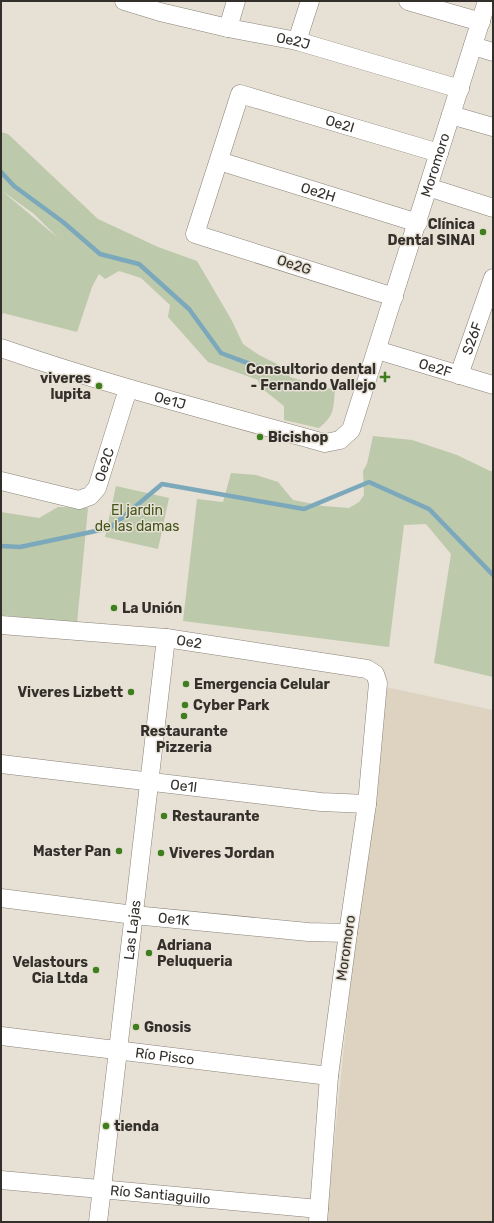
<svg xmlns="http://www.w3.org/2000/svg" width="494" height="1223" viewBox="0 0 494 1223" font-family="Rubik,sans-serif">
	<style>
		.built { fill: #ded3c1 }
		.green { fill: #bdc9ab }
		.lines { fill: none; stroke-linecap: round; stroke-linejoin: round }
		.stream { stroke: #7ca8bc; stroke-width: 4.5 }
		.minor-casing { stroke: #898278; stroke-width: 19 }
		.minor { stroke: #fff; stroke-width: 18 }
		.poi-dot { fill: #3e7e1e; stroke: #e7e0d4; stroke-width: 1.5 }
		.labels { text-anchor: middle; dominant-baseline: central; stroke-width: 3; stroke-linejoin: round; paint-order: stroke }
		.street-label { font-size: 14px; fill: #33302c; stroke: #e7e0d4 }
		.poi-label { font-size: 14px; font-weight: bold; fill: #33302c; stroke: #e7e0d4; text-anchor: start }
		.park-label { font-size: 14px; fill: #43551b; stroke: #e7e0d4 }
	</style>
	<rect width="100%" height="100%" fill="#e7e0d4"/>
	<path class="built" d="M 381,686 L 493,710 L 493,1222 L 326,1222 Z"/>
	<path class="green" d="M 1,132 L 8,134 L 98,219 L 158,247 L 197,261 L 231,319 L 243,344 L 259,355 L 289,370 L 290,377 L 335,390 C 333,409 335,415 319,428 L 284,420 L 284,406 L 260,387 L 258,380 L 208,362 L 168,317 L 170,305 L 141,278 L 119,271 L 105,279 L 99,274 L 92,287 L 77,332 L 3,313 L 1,319 L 1,190 L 58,238 L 34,214 L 1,190 Z
		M 373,436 L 412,440 L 457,455 L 490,471 L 493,471 L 493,677 L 434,663 L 451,554 L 426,524 L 404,525 L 389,647 L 183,621 L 197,499 L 223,502 L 231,473 L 256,475 L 278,482 L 293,500 L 323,506 L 349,508 L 359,502 L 364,495 L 363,471 L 367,464 Z
		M 116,486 L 169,498 L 158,549 L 105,537 Z
		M 58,507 L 88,508 L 77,623 L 1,615 L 1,512 L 39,518 Z"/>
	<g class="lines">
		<path class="stream" d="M 1,172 L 14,186 L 63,222 L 100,254 L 139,264 L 189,309 L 221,353 L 258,367
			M 1,546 L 20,547 L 110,528 L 162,484 L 304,509 L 369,482 L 429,509 L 493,575"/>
		<defs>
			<g id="minor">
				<path id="s1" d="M 124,1 L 160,12 L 228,28 L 297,41 L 460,89"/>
				<path d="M 408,1 L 481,22"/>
				<path d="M 228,28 L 236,1"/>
				<path d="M 297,41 L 310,1"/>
				<path d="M 473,46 L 493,52"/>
				<path d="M 451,115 L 493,127"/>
				<path id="s2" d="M 219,161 L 418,223"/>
				<path d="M 428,187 L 493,208"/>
				<path id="s3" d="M 394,297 L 195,234 L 240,94 L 439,153"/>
				<path id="s4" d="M 1,348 C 108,385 217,413 325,443 L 340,440 L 351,430 L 487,1"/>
				<path id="s5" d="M 377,350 L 493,385"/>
				<path id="s6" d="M 459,375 L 493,278"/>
				<path id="s7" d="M 1,481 L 79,500 L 90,496 L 97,488 L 128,389"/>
				<path id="s8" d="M 1,625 L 166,638 L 367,669 L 375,674 L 378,683 L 367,804 L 348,933 L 329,1076 L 318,1222"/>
				<path id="s9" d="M 1,764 L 321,802 L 367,804"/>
				<path id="s10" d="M 1,898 L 134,915 L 308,932 L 348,933"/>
				<path id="s11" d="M 1,1036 L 329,1076"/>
				<path id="s12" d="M 1,1180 L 319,1209"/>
				<path id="s13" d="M 98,1222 L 166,638"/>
			</g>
		</defs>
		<use href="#minor" class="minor-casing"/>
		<use href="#minor" class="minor"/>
	</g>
	<g class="poi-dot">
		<circle cx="483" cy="232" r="4"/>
		<path d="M383 371h4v4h4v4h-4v4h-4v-4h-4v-4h4z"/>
		<circle cx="99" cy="386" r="4"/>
		<circle cx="260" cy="437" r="4"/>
		<circle cx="114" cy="608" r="4"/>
		<circle cx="186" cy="684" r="4"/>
		<circle cx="131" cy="692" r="4"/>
		<circle cx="185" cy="705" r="4"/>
		<circle cx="184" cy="716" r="4"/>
		<circle cx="164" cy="816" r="4"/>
		<circle cx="119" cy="851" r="4"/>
		<circle cx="161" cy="853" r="4"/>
		<circle cx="149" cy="953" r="4"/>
		<circle cx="96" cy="970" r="4"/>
		<circle cx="136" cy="1027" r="4"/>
		<circle cx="106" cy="1126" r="4"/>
	</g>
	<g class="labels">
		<g class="street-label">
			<text stroke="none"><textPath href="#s1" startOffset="174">Oe2J</textPath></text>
			<text stroke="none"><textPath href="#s3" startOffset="460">Oe2I</textPath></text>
			<text stroke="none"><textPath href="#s4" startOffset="646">Moromoro</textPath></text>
			<text stroke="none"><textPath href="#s2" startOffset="104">Oe2H</textPath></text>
			<text transform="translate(294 265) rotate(18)">Oe2G</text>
			<text stroke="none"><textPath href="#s6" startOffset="39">S26F</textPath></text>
			<text stroke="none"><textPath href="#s5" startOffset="61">Oe2F</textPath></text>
			<text stroke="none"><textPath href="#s4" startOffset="177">Oe1J</textPath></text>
			<text stroke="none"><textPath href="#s7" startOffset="127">Oe2C</textPath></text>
			<text stroke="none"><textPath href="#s8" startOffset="189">Oe2</textPath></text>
			<text stroke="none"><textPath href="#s9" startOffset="184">Oe1l</textPath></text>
			<text stroke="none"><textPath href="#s10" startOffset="174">Oe1K</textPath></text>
			<text stroke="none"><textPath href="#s13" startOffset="294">Las Lajas</textPath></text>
			<text transform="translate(346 948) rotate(-82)">Moromoro</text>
			<text stroke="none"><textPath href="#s11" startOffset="165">Río Pisco</textPath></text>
			<text stroke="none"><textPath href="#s12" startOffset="160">Río Santiaguillo</textPath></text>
		</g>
		<g class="poi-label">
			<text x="475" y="224" text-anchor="end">Clínica<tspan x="475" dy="16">Dental SINAI</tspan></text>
			<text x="376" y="369" text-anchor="end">Consultorio dental<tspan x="376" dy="16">- Fernando Vallejo</tspan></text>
			<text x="91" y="378" text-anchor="end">viveres<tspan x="91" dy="16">lupita</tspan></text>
			<text x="268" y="437">Bicishop</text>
			<text x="122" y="608">La Unión</text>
			<text x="194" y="684">Emergencia Celular</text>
			<text x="123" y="692" text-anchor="end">Viveres Lizbett</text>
			<text x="193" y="705">Cyber Park</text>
			<text x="184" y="731" text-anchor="middle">Restaurante<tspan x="184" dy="16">Pizzeria</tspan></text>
			<text x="172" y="816">Restaurante</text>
			<text x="111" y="851" text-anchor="end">Master Pan</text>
			<text x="169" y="853">Viveres Jordan</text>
			<text x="157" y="945">Adriana<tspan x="157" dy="16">Peluqueria</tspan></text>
			<text x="88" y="962" text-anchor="end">Velastours<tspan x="88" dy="16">Cia Ltda</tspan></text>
			<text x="144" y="1027">Gnosis</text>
			<text x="114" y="1126">tienda</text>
		</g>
		<g class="park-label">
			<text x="137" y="510">El jardin<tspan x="137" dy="16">de las damas</tspan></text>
		</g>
	</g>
	<rect width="494" height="1223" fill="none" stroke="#33302c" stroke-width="4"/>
</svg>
